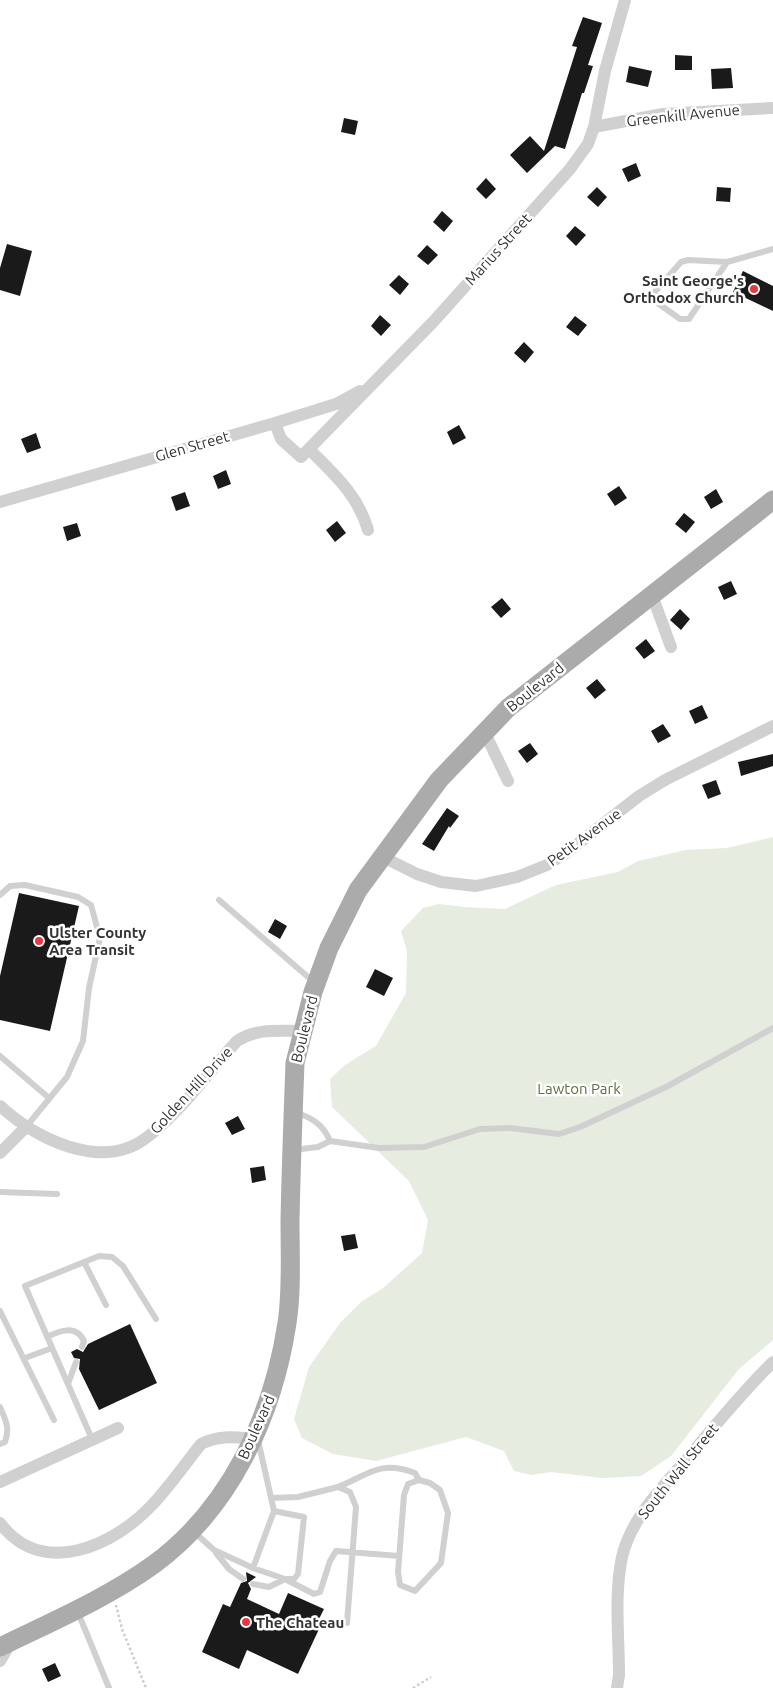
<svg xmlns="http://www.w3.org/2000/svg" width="773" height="1688" viewBox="0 0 773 1688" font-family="Ubuntu,sans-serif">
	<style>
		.green { fill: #e6ecdf }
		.building { fill: #1a1a1a }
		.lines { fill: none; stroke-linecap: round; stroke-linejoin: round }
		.path { stroke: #cdcdcd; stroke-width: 2.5; stroke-dasharray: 2.5 2.5; stroke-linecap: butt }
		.lane { stroke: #d0d0d0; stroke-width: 6 }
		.street { stroke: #d0d0d0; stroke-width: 12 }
		.primary { stroke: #ababab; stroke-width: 19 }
		.poi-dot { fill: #e63946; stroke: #fff; stroke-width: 2 }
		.labels { text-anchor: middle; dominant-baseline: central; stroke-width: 5; stroke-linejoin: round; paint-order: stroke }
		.street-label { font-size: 15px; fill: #333; stroke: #fff }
		.poi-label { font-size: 15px; font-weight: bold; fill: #333; stroke: #fff; text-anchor: start }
		.park-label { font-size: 15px; fill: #56703f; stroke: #fff }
	</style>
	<rect width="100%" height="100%" fill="#fff"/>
	<path class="green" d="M 773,837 L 773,1340 L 739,1369 L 671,1456 L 641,1476 L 602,1478 L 551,1472 L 531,1475 L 514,1471 L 504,1451 L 466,1437 L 376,1461 L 333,1454 L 302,1438 L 294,1419 L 309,1367 L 340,1323 L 362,1301 L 382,1289 L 422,1253 L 428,1220 L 409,1181 L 332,1107 L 330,1079 L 345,1065 L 376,1046 L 406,993 L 407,951 L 401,931 L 423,908 L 439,904 L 464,907 L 505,909 L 556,885 L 618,872 L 638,861 L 686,850 L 727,848 Z"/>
	<path class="building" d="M 583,17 L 602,23 L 588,65 L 593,66 L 584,93 L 582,93 L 565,149 L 555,146 L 527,173 L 510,155 L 530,136 L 544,151 L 577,47 L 572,46 Z
		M 675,55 L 692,56 L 692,70 L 675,70 Z
		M 629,66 L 652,71 L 648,87 L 626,82 Z
		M 731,68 L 733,88 L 712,89 L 711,69 Z
		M 344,118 L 358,121 L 355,135 L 341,132 Z
		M 636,163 L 641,176 L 628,182 L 622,169 Z
		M 486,178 L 496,189 L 486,199 L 476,189 Z
		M 597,187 L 607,197 L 598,207 L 587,197 Z
		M 717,187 L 731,188 L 730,202 L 716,201 Z
		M 442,211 L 453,221 L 444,232 L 433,222 Z
		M 575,226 L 586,235 L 576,246 L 566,236 Z
		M 7,244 L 32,251 L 20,296 L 0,290 L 0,268 Z
		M 427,245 L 438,255 L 428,265 L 417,256 Z
		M 743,271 L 773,286 L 773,311 L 733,292 Z
		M 399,275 L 409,284 L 400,295 L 389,285 Z
		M 380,315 L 391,325 L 381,336 L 371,326 Z
		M 575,316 L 587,325 L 578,336 L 566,327 Z
		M 524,342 L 534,352 L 525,363 L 514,353 Z
		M 459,425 L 466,438 L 453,445 L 447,432 Z
		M 36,433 L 41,448 L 27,453 L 21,439 Z
		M 226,470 L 231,484 L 218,489 L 213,476 Z
		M 619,486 L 627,498 L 615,506 L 607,494 Z
		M 716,489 L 723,502 L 711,509 L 704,497 Z
		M 185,492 L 190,506 L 176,511 L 171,497 Z
		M 684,513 L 695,522 L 686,533 L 675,524 Z
		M 337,521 L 346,533 L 335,542 L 326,530 Z
		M 77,523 L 81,536 L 67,541 L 63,527 Z
		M 731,581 L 737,594 L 724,600 L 718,587 Z
		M 502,598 L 511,609 L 501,618 L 491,607 Z
		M 680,609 L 690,619 L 681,630 L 670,620 Z
		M 646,639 L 655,651 L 644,659 L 635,648 Z
		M 597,679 L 606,690 L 595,699 L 586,688 Z
		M 702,705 L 708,718 L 695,724 L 689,711 Z
		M 663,724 L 671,736 L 658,743 L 651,731 Z
		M 530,743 L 538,754 L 527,763 L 518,751 Z
		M 773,754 L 773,766 L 741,776 L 738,762 Z
		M 716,780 L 721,794 L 708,799 L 702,785 Z
		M 447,808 L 459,816 L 450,828 L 449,826 L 434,851 L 422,844 Z
		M 19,893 L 79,906 L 50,1031 L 0,1020 L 0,976 Z
		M 275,919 L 287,926 L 280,939 L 268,932 Z
		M 375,969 L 393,978 L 384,996 L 366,987 Z
		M 238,1116 L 245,1129 L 232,1135 L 225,1123 Z
		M 264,1166 L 266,1180 L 252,1183 L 250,1168 Z
		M 355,1234 L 358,1248 L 344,1251 L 341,1236 Z
		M 130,1324 L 157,1383 L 99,1410 L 79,1369 L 80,1359 L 74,1358 L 71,1352 L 77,1349 L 83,1352 L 88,1344 Z
		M 246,1572 L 256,1577 L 248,1583 L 251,1589 L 247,1599 L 279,1614 L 288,1593 L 324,1609 L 316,1625 L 320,1627 L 298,1674 L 247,1650 L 239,1669 L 202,1652 L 223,1604 L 230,1607 L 241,1583 L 247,1581 Z
		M 55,1663 L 61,1676 L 48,1682 L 42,1669 Z"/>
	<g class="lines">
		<path class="path" d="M 116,1605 L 122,1629 L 146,1688
			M 413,1688 L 431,1677"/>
		<path class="lane" d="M 727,262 L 689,319 L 680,319 L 652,299 L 653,294 L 681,262 L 688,260 L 727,262 L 773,249
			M 0,895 L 10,886 L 25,885 L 78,897 L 91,905 L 100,938 L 89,988 L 83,1041 L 67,1077 L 26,1127
			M 219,900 L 315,983
			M 0,1056 L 49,1098
			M 295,1112 C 312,1118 323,1124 330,1141
			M 293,1150 L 318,1147 L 330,1141 L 379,1148 L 424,1147 L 480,1129 L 510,1128 L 559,1134 L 580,1127 L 666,1087 L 773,1028
			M 0,1192 L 57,1194
			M 84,1262 L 106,1305
			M 0,1311 L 54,1420
			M 47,1337 C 59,1331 76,1324 84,1341 L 82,1347
			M 25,1358 L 52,1348
			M 68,1384 L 76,1362
			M 0,1407 C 6,1421 10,1428 5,1442 L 0,1444
			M 92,1439 L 25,1286 L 99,1256 L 112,1257 L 123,1266 L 156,1319
			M 419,1480 L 430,1483 L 440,1490 L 448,1513 L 441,1563 L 415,1591 L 400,1585 L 398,1572 L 404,1495 L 408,1484 Z
			M 338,1487 C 370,1474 379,1460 415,1473 L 419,1480
			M 271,1498 L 298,1497 L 338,1487 L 350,1492 L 356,1507 L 347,1623
			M 193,1531 L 214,1550 L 253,1568 L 274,1511 L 258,1440
			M 216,1553 L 229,1569 L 243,1579
			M 253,1568 L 285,1579 L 294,1579 L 298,1574 L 304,1517 L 274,1511
			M 253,1584 L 269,1587 L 285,1579 L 314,1594 L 320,1592 L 330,1561 L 336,1551 L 399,1556
			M 77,1610 L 109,1688"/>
		<path class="street" d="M 594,127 L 663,114 L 773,108
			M 275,423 L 281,439 L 301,457 L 434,321 L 570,169 L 588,144 L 594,127 L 605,71 L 625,0
			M 309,449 C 334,474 358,495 368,530
			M 0,502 L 275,423 L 336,404 L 360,391
			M 652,595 L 671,647
			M 484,731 L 508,781
			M 381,856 L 417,874 L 441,882 L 476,886 L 517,877 L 547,865 L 566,853 L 639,796 L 665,780 L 773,726
			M 0,1106 C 35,1138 101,1172 146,1138 C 181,1112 208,1073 237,1041 C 257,1028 279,1031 301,1031
			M 0,1153 L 26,1127
			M 0,1482 L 118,1428
			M 0,1523 C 42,1579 114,1546 153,1504 C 170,1486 185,1464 201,1444 C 219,1435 233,1437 253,1439
			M 0,1661 L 11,1642
			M 617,1688 L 619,1675 C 619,1636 614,1595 622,1557 C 632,1515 666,1484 692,1453 C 718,1422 744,1390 773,1362"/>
		<path class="primary" d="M 0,1647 C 51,1622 107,1598 153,1565 C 230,1509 273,1416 287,1323 C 292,1291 290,1255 290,1221 C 291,1169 293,1116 295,1063 L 313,992 L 329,948 L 358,890 L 439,780 L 508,708 L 773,500"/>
	</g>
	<g class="poi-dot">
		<circle cx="754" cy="289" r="5"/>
		<circle cx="39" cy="941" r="5"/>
		<circle cx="246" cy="1622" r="5"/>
	</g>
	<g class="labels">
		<g class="street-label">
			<text transform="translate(683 115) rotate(-6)">Greenkill Avenue</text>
			<text transform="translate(498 249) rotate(-48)">Marius Street</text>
			<text transform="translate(192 446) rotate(-16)">Glen Street</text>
			<text transform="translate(535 687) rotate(-39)">Boulevard</text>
			<text transform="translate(584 837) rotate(-36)">Petit Avenue</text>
			<text transform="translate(304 1029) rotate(-76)">Boulevard</text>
			<text transform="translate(191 1090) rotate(-47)">Golden Hill Drive</text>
			<text transform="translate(256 1427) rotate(-66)">Boulevard</text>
			<text transform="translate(678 1471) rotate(-51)">South Wall Street</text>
		</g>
		<g class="poi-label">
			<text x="744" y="280" text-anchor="end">Saint George's<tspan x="744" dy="17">Orthodox Church</tspan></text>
			<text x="49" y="932">Ulster County<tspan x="49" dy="17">Area Transit</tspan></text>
			<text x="256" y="1622">The Chateau</text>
		</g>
		<g class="park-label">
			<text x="579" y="1088">Lawton Park</text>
		</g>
	</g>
</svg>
